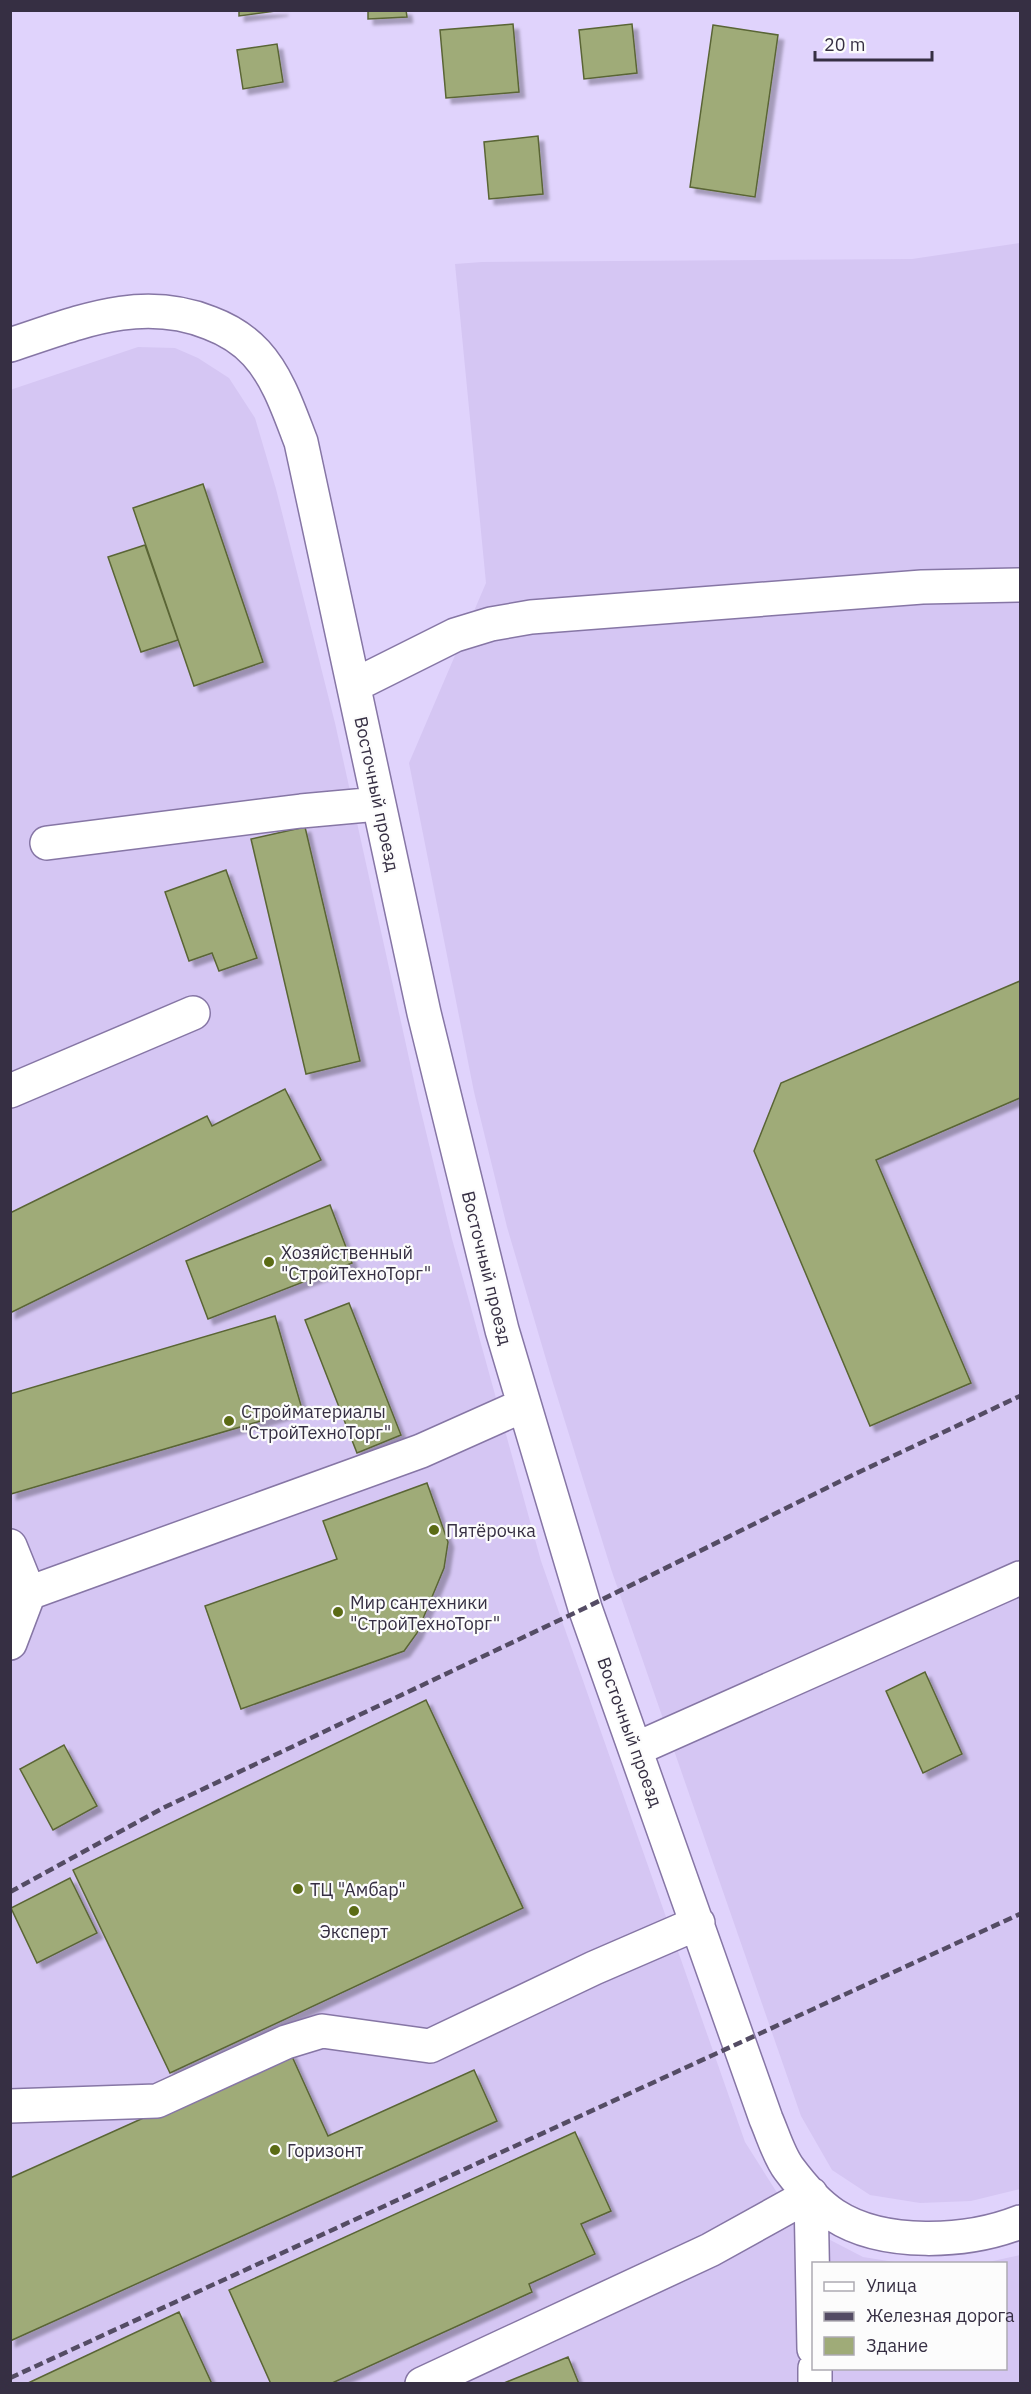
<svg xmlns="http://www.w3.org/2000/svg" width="1031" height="2394" viewBox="0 0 1031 2394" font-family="'IBM Plex Sans',sans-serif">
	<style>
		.built { fill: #d5c6f3 }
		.building { fill: #9fab78; stroke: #5a6535; stroke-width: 1.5; filter: url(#shadow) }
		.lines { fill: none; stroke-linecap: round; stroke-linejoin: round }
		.minor-casing { stroke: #8676a5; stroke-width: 36 }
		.minor { stroke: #fff; stroke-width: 33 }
		.rail { stroke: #544c64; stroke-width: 4.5; stroke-dasharray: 9 4.5; stroke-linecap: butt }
		.poi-dot { fill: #5b6b15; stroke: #fcfcfc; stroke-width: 2 }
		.labels { text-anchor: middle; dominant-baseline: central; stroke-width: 4.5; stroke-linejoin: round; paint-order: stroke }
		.street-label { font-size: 18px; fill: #362f43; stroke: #fcfcfc }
		.poi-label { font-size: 18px; fill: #362f43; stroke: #fcfcfc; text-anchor: start }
	</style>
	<defs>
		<filter id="shadow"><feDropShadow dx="5.5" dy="5.5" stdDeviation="1.5" flood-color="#0004"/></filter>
	</defs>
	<rect width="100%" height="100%" fill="#e0d3fc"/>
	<path class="built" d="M 1020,243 L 1020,2189 L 971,2201 L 920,2203 L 870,2195 L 832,2170 L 801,2116 L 611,1569 L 553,1383 L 507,1227 L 474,1092 L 409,763 L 486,583 L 455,264 L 482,262 L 912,259 Z
		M 138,347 L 175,348 L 198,358 L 229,378 L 255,418 L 276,489 L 335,723 L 418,1099 L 452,1239 L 541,1561 L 745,2142 L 781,2199 L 809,2229 L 863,2257 L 901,2263 L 814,2264 L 814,2368 L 1006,2368 L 1006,2264 L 984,2263 L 1020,2255 L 1020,2383 L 11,2383 L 10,390 Z"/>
	<path class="building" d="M 239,10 L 283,10 L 239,16 Z
		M 368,10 L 406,10 L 407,17 L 368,19 Z
		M 513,24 L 519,92 L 446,98 L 440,30 Z
		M 632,24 L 637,73 L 584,79 L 579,30 Z
		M 713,25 L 778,35 L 755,197 L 690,187 Z
		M 277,44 L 283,82 L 243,89 L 237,50 Z
		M 538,136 L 543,194 L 489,199 L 484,142 Z
		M 203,484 L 263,662 L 194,686 L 133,508 Z
		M 145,545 L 178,640 L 141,652 L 108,557 Z
		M 305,827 L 360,1061 L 306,1074 L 251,839 Z
		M 226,870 L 257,958 L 219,971 L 212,953 L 189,961 L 165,892 Z
		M 1020,981 L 1020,1098 L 876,1160 L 971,1383 L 870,1426 L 754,1151 L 781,1083 Z
		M 285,1089 L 321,1160 L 10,1313 L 10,1213 L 207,1116 L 212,1126 Z
		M 330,1205 L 352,1263 L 208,1319 L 186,1261 Z
		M 349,1303 L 401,1435 L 357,1453 L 305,1320 Z
		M 275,1316 L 302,1409 L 11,1494 L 10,1394 Z
		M 427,1483 L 448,1542 L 444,1568 L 417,1633 L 404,1651 L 241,1709 L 205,1606 L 337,1559 L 323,1521 Z
		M 925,1672 L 962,1754 L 923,1773 L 886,1691 Z
		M 426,1700 L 523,1908 L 170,2073 L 73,1870 Z
		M 64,1745 L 97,1806 L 53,1830 L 20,1769 Z
		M 70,1878 L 97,1933 L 37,1963 L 11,1908 Z
		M 290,2052 L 328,2136 L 474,2070 L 497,2121 L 10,2341 L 10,2178 Z
		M 575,2132 L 611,2211 L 581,2224 L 595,2254 L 529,2284 L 532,2292 L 330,2384 L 271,2384 L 229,2290 Z
		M 179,2312 L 212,2384 L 26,2384 Z
		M 568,2357 L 579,2384 L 504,2384 L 504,2383 Z"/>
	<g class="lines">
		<defs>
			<path id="minor" d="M 10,345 C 78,323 140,295 210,323 C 226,329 244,340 256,353 C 278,377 289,411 301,442 L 424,1013 L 502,1330 L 585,1608 L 766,2119 C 773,2135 779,2156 789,2169 C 801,2185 817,2204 834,2215 C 883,2247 967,2243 1020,2222
				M 355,685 L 455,635 L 491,624 L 531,617 L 922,587 L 1020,585
				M 47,843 L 301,811 L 378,804
				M 10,1091 L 193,1013
				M 10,1546 L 29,1593 L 10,1643
				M 29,1593 L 421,1451 L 524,1405
				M 636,1749 L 1020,1578
				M 10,2106 L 157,2101 L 286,2042 L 322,2031 L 430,2046 L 594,1968 L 698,1923
				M 815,2368 L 815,2384
				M 422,2384 L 710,2250 L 811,2194 L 814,2349"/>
		</defs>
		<use href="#minor" class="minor-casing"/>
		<use href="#minor" class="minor"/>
		<path class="rail" d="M 10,1892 L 163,1808 L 585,1608 L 855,1474 L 1020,1396
			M 10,2378 L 1020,1914"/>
	</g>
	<g class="poi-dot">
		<circle cx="269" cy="1262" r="6"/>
		<circle cx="229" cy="1421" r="6"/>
		<circle cx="434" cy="1530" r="6"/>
		<circle cx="338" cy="1612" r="6"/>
		<circle cx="298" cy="1889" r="6"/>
		<circle cx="354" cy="1911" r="6"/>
		<circle cx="275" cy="2150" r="6"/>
	</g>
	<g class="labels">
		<g class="street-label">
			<text transform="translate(377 794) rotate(78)">Восточный проезд</text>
			<text transform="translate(487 1268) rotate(76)">Восточный проезд</text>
			<text transform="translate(630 1732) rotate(70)">Восточный проезд</text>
		</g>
		<g class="poi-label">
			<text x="281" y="1252">Хозяйственный<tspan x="281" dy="21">"СтройТехноТорг"</tspan></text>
			<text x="241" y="1411">Стройматериалы<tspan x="241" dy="21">"СтройТехноТорг"</tspan></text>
			<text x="446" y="1530">Пятёрочка</text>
			<text x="350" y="1602">Мир сантехники<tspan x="350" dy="21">"СтройТехноТорг"</tspan></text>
			<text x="310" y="1889">ТЦ "Амбар"</text>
			<text x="354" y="1931" text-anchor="middle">Эксперт</text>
			<text x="287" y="2150">Горизонт</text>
		</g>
	</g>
	<rect width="1031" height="2394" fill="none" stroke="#362f43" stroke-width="24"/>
	<rect x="812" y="2262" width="195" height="108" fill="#fcfcfc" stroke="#adaab2" stroke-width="1.5"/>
	<rect x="824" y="2282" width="30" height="9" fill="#ffffff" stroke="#adaab2" stroke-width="1.5"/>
	<text x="866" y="2292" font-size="18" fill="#362f43">Улица</text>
	<rect x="824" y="2312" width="30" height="9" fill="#544c64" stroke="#adaab2" stroke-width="1.5"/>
	<text x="866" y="2322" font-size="18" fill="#362f43">Железная дорога</text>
	<rect x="824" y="2337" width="30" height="18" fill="#9fab78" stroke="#adaab2" stroke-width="1.5"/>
	<text x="866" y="2352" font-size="18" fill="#362f43">Здание</text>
	<path d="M815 51v9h117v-9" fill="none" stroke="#362f43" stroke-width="3"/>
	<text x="824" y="51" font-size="18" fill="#362f43" stroke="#fcfcfc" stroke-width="4.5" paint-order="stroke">20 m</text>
</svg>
